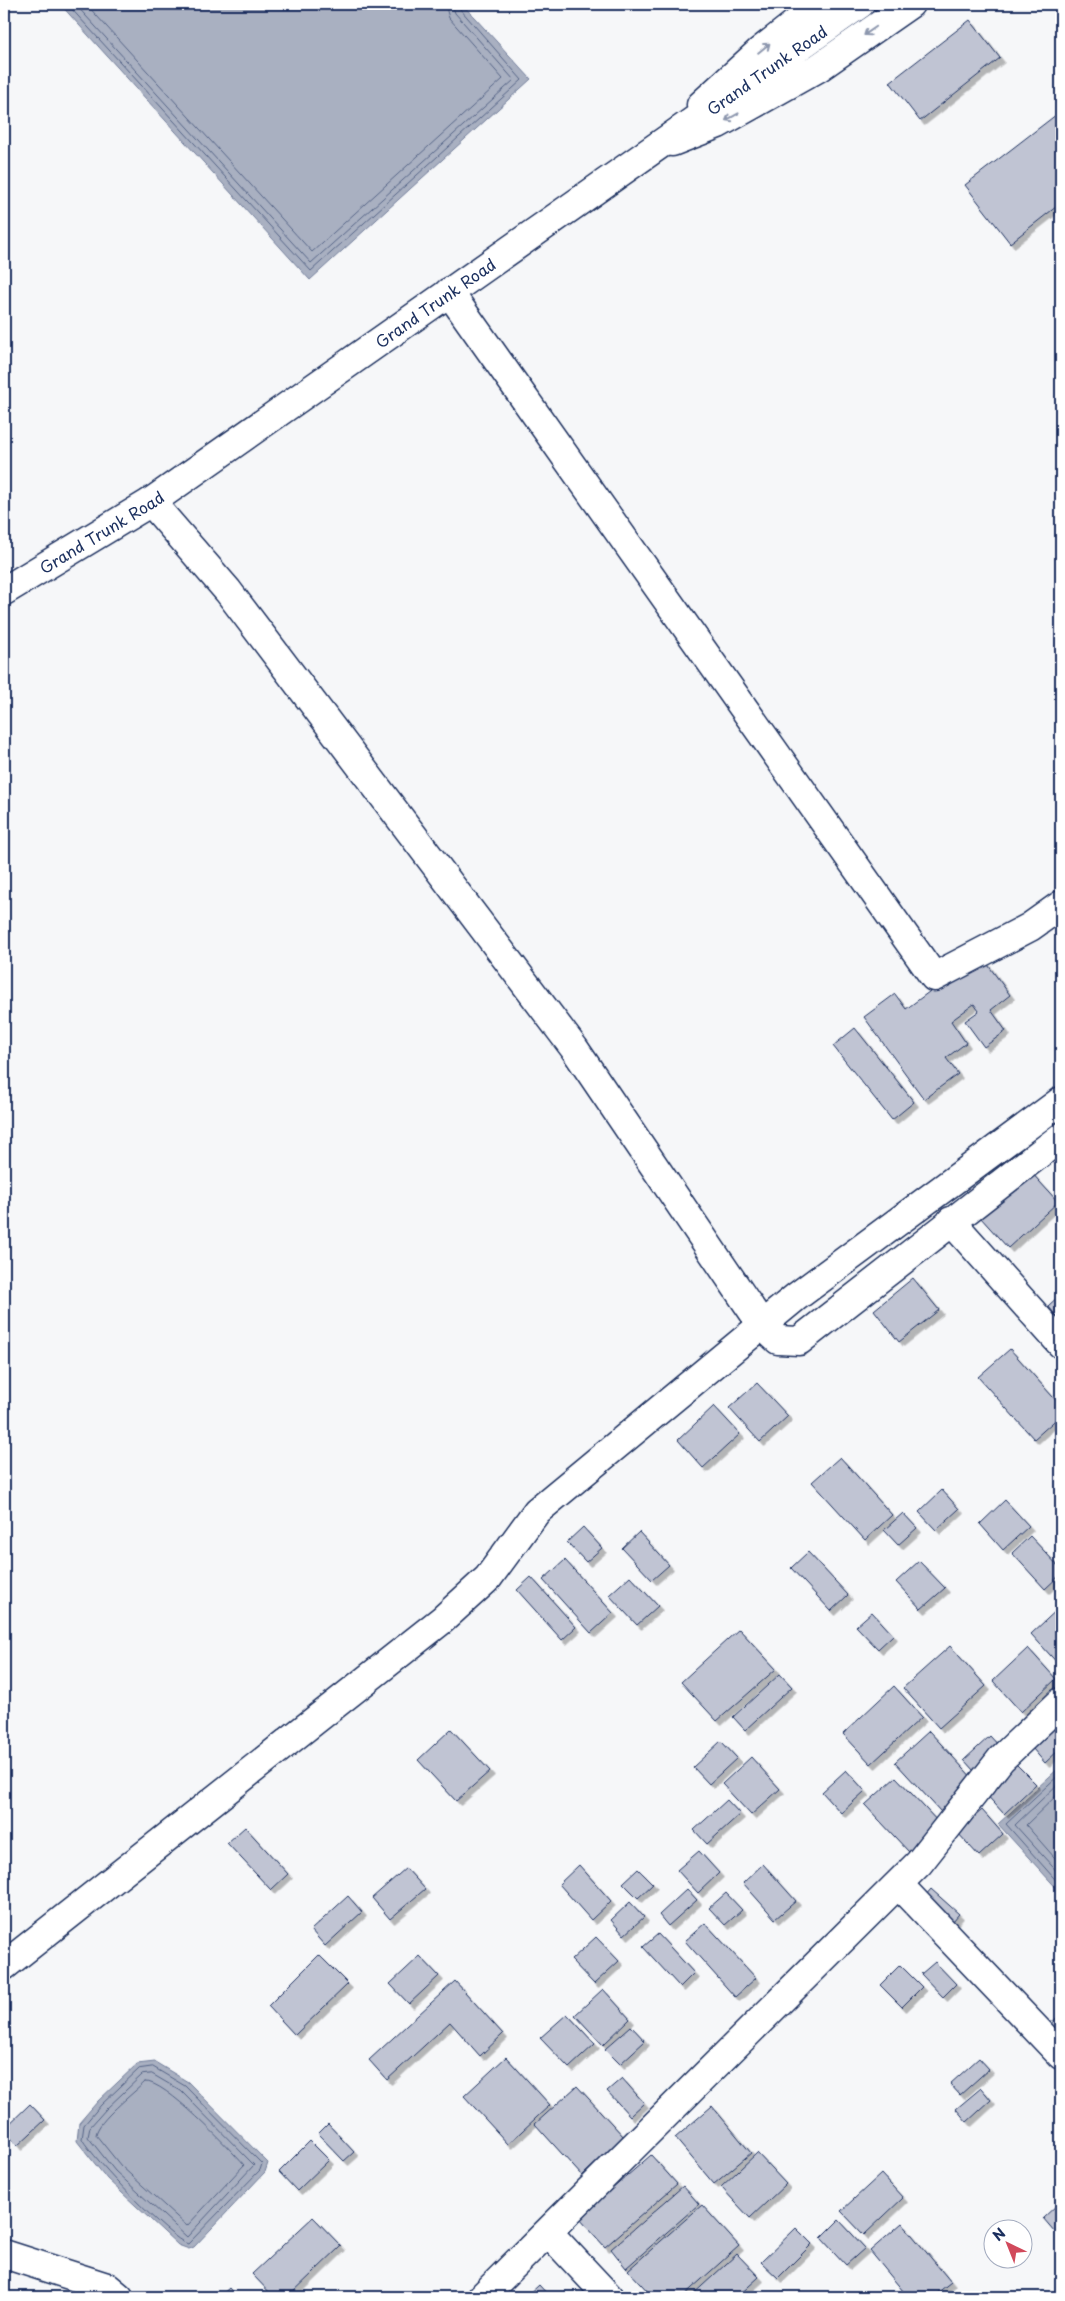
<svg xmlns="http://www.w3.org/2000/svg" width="1065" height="2301" viewBox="0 0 1065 2301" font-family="'Playpen Sans',sans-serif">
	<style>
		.water { fill: #a9b0c1; stroke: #707c99 }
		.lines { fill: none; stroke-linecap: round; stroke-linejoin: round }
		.shore { stroke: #546386; stroke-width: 1 }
		.building { fill: #c0c4d3; stroke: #1b2f5e; filter: url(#shadow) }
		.pedestrian-casing { stroke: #1b2f5e; stroke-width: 31 }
		.minor-casing { stroke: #1b2f5e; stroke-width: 31 }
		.tertiary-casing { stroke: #1b2f5e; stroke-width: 31 }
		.trunk-casing { stroke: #1b2f5e; stroke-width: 31 }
		.pedestrian { stroke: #fff; stroke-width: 28 }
		.minor { stroke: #fff; stroke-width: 28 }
		.tertiary { stroke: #fff; stroke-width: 28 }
		.trunk { stroke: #fff; stroke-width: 28 }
		.oneway { stroke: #8d97ae }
		.labels { text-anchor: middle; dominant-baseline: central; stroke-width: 4.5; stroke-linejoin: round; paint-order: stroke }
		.street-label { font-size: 16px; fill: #1b2f5e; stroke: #fff }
	</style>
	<defs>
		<filter id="shadow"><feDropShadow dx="4.5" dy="4.5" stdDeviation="0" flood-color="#0004"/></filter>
	</defs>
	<rect width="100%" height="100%" fill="#f6f7f9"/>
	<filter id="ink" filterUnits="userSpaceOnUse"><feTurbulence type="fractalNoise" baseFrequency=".02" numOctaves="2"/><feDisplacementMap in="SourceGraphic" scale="10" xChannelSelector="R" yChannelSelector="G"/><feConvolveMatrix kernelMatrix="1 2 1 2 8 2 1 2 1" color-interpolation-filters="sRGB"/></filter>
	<g filter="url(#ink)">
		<path class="water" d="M 60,4 L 462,4 L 531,79 L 310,280 Z
			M 1061,1766 L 1061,1893 L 998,1824 Z
			M 155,2062 L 188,2082 L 268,2163 L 265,2172 L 194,2247 L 189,2249 L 178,2245 L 107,2179 L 77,2141 L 79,2123 L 98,2101 L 137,2064 Z"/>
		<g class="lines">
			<path class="shore" d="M 67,4 L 311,271 L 522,80 L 460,9 L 459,4
				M 75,4 L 311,263 L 514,80 L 455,13 L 452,4
				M 86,4 L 312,252 L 503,79 L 449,18 L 445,4
				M 1061,1773 L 1006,1824 L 1061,1886
				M 1061,1781 L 1015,1825 L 1061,1876
				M 1061,1791 L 1026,1825 L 1061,1865
				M 153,2067 L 185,2086 L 262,2164 L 260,2170 L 188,2244 C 169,2239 94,2159 82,2139 L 84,2125 L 101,2105 L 139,2069 Z
				M 152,2074 L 181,2091 L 254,2165 L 187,2237 L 115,2171 L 88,2137 L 90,2127 L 106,2109 L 142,2075 Z
				M 145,2082 C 164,2079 230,2149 244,2165 L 187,2226 L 121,2166 L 96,2135 C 97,2121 134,2093 145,2082 Z"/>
		</g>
		<path class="building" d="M 970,20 L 1000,58 L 920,121 L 890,82 Z
			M 1061,111 L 1061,203 L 1010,243 L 965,185 Z
			M 980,954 L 1010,995 L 991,1010 L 1006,1031 L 984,1047 L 965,1021 L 979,1011 L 974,1004 L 951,1021 L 966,1043 L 946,1058 L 958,1074 L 924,1099 L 864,1017 L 895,994 L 906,1009 Z
			M 855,1028 L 914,1102 L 892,1120 L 833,1046 Z
			M 1030,1171 L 1058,1202 L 1008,1248 L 980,1217 Z
			M 913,1278 L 939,1310 L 899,1342 L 874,1310 Z
			M 1061,1294 L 1061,1321 L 1048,1306 Z
			M 1010,1349 L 1061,1406 L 1061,1415 L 1034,1439 L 978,1377 Z
			M 757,1383 L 788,1416 L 760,1442 L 729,1408 Z
			M 714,1406 L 740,1434 L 703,1468 L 678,1440 Z
			M 840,1457 L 892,1515 L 865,1540 L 812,1482 Z
			M 942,1490 L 959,1509 L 936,1530 L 919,1512 Z
			M 1005,1500 L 1029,1526 L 1003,1550 L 980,1524 Z
			M 903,1513 L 917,1528 L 898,1545 L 884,1530 Z
			M 583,1527 L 602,1548 L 586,1562 L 567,1542 Z
			M 639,1532 L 669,1565 L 652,1580 L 622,1548 Z
			M 1030,1536 L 1061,1569 L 1061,1574 L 1045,1589 L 1012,1553 Z
			M 808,1552 L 848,1595 L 831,1611 L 791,1568 Z
			M 565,1560 L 613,1613 L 591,1633 L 543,1580 Z
			M 919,1561 L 945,1588 L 921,1609 L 896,1582 Z
			M 630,1576 L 658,1606 L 637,1625 L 609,1595 Z
			M 531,1577 L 576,1627 L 562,1640 L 517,1590 Z
			M 1061,1606 L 1061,1667 L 1031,1634 Z
			M 872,1612 L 893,1635 L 878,1649 L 856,1626 Z
			M 739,1629 L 776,1669 L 717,1721 L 681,1682 Z
			M 950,1646 L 986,1686 L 939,1728 L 903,1688 Z
			M 1028,1648 L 1056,1679 L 1021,1712 L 993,1681 Z
			M 780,1674 L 792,1687 L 745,1730 L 733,1717 Z
			M 894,1686 L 922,1717 L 871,1764 L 843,1734 Z
			M 1061,1710 L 1061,1748 L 1045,1763 L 1026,1741 Z
			M 451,1729 L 490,1771 L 456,1801 L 418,1760 Z
			M 929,1731 L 975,1781 L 941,1812 L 895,1762 Z
			M 990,1736 L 1000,1747 L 974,1771 L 964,1760 Z
			M 721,1741 L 737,1758 L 709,1784 L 693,1767 Z
			M 751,1757 L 780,1789 L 751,1815 L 722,1784 Z
			M 1015,1763 L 1036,1784 L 1004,1814 L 984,1792 Z
			M 846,1770 L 865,1791 L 841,1813 L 822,1792 Z
			M 896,1777 L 940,1824 L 909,1852 L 865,1805 Z
			M 727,1800 L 740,1814 L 707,1844 L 694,1830 Z
			M 982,1810 L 1003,1834 L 979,1856 L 957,1832 Z
			M 245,1827 L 288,1874 L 271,1890 L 227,1843 Z
			M 699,1851 L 719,1873 L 698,1893 L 677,1870 Z
			M 763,1864 L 796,1901 L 775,1919 L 743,1883 Z
			M 579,1865 L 611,1901 L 591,1920 L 559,1884 Z
			M 406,1868 L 425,1889 L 390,1919 L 372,1898 Z
			M 638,1869 L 653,1884 L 638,1898 L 623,1883 Z
			M 687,1889 L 697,1900 L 668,1926 L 659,1915 Z
			M 931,1889 L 959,1914 L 946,1929 L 918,1904 Z
			M 726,1893 L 742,1910 L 725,1925 L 709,1908 Z
			M 348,1896 L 362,1912 L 325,1946 L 311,1930 Z
			M 630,1902 L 644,1917 L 624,1935 L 611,1920 Z
			M 705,1923 L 756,1978 L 735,1997 L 685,1941 Z
			M 658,1934 L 694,1973 L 680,1987 L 643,1947 Z
			M 596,1937 L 619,1961 L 594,1984 L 571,1960 Z
			M 319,1955 L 348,1984 L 295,2035 L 268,2006 Z
			M 420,1956 L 439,1976 L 409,2004 L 390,1984 Z
			M 935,1962 L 956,1984 L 943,1997 L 921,1974 Z
			M 900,1965 L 922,1987 L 902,2007 L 880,1985 Z
			M 455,1981 L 503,2034 L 480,2056 L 450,2022 L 387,2080 L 369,2060 Z
			M 603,1989 L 630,2019 L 603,2045 L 575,2015 Z
			M 1061,2013 L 1061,2039 L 1048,2027 Z
			M 567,2014 L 595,2044 L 569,2068 L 540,2038 Z
			M 631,2026 L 645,2041 L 620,2064 L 605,2049 Z
			M 506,2057 L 550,2105 L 508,2144 L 464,2096 Z
			M 979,2058 L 989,2069 L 960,2095 L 950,2084 Z
			M 622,2078 L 644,2103 L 630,2116 L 607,2091 Z
			M 577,2086 L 624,2137 L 582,2176 L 535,2124 Z
			M 981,2088 L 991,2100 L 967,2122 L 956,2109 Z
			M 30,2104 L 45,2120 L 17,2146 L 4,2129 Z
			M 712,2106 L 751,2153 L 714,2184 L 675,2138 Z
			M 328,2124 L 354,2152 L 344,2161 L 318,2134 Z
			M 310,2141 L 329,2160 L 297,2191 L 279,2172 Z
			M 757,2153 L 786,2184 L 750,2218 L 721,2187 Z
			M 651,2155 L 677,2184 L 605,2247 L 579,2218 Z
			M 881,2174 L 903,2198 L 864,2235 L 841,2211 Z
			M 683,2186 L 699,2204 L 626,2268 L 611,2249 Z
			M 1058,2204 L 1061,2208 L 1061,2227 L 1055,2232 L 1043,2218 Z
			M 702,2205 L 739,2246 L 682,2297 L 653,2297 L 628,2270 Z
			M 313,2217 L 341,2246 L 288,2297 L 274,2297 L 252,2274 Z
			M 839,2220 L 865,2248 L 846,2265 L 821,2238 Z
			M 902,2223 L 951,2282 L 932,2297 L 908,2297 L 870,2251 Z
			M 796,2228 L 812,2244 L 778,2278 L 761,2262 Z
			M 737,2254 L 759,2277 L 737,2297 L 690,2297 Z
			M 539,2285 L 550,2297 L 526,2297 Z
			M 229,2288 L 237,2297 L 219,2297 Z"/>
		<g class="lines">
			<defs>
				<path id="pedestrian" d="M 4,1966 L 442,1620 L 488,1578 L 537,1511 L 762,1325 L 796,1297 L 1061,1101"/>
				<path id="minor" d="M 449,292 L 934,977 L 1030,927 L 1061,905
					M 151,502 L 228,591 L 574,1048 L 762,1325 L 778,1340 L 799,1341 L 1061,1137
					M 951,1221 L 1061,1344
					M 898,1884 L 1061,2055
					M 548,2232 L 609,2297
					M 4,2254 L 107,2287 L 119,2297
					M 482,2297 L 919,1863 L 1001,1759 L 1061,1702"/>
				<path id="tertiary" d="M 701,105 L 759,52 L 820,4
					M 672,142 L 718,124 L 818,68 L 910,4"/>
				<g id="trunk">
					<path id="s1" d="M 4,591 L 151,502 L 860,4"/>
				</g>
			</defs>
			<use href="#pedestrian" class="pedestrian-casing"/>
			<use href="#minor" class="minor-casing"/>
			<use href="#tertiary" class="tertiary-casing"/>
			<use href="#trunk" class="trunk-casing"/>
			<use href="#pedestrian" class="pedestrian"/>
			<use href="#minor" class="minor"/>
			<use href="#tertiary" class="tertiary"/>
			<use href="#trunk" class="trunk"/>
		</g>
		<defs><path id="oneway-shaft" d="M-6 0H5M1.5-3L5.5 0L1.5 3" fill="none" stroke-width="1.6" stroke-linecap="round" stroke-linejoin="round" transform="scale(1.25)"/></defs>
		<g class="oneway">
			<use href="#oneway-shaft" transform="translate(870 31) rotate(145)"/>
			<use href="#oneway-shaft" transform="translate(764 48) rotate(-39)"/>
			<use href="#oneway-shaft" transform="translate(732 117) rotate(151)"/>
		</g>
	</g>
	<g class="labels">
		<g class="street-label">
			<text stroke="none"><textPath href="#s1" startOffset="924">Grand Trunk Road</textPath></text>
			<text stroke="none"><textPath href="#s1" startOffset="519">Grand Trunk Road</textPath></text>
			<text stroke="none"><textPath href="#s1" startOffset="114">Grand Trunk Road</textPath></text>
		</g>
	</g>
	<rect width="1065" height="2301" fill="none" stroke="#fff" stroke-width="20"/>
	<rect x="10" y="10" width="1045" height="2281" fill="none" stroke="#1b2f5e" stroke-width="2" filter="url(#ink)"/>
	<g transform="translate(1008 2244) rotate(317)"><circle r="24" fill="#ffffff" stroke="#a4acbf"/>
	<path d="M0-4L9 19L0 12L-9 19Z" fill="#d1495b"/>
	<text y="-8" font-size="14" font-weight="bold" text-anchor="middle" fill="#1b2f5e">N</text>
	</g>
</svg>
